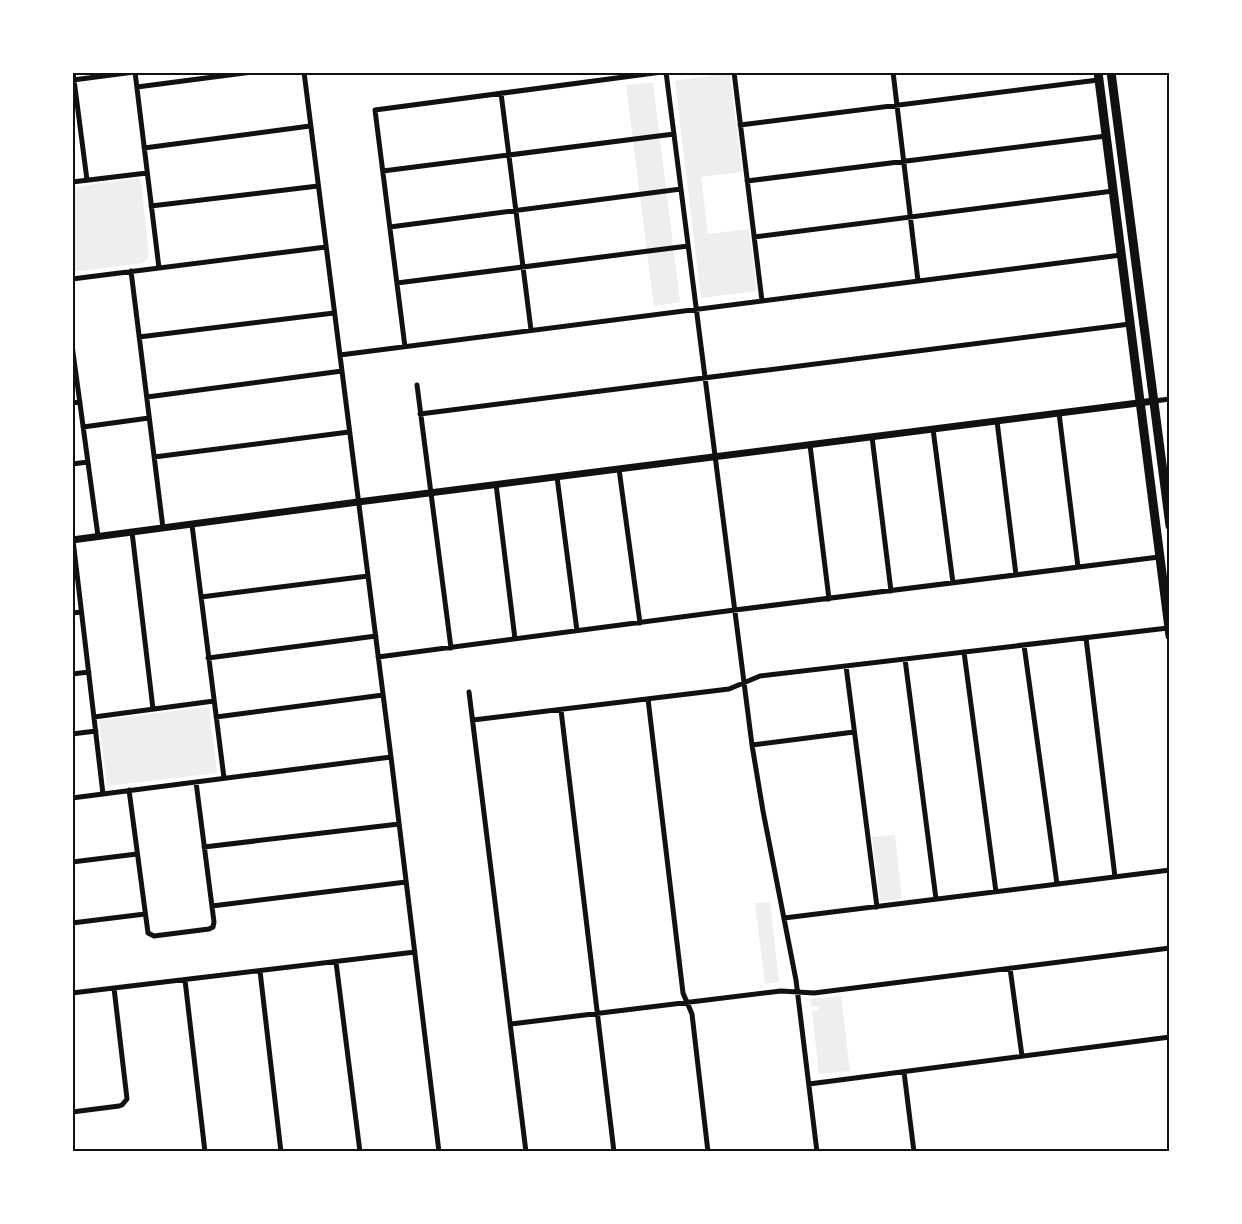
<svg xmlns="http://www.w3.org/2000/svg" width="1242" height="1224" viewBox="0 0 1242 1224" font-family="Quicksand,sans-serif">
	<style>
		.green { fill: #eee }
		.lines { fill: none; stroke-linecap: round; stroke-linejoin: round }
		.minor { stroke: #111; stroke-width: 5 }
		.tertiary { stroke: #111; stroke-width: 7 }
		.primary { stroke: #111; stroke-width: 9 }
		.neatline { fill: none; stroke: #111; stroke-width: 2 }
	</style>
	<rect width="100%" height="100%" fill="#fff"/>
	<path class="green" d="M 730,73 L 742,172 L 701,177 L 708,234 L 749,229 L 757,291 L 701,298 L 675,81 Z
		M 653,83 L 680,302 L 654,306 L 626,85 Z
		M 138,178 L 141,181 L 149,256 L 144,263 L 73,272 L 73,187 Z
		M 209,707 L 217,773 L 107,786 L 99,720 Z
		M 895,835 L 902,899 L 880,901 L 872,837 Z
		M 770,902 L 779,982 L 765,984 L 755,903 Z
		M 841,996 L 850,1071 L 819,1074 L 812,1011 L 819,1010 L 819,1006 L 811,1007 L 810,999 Z"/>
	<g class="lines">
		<path class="minor" d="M 73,72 L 87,180
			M 135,72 L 159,268
			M 304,72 L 391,757 L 439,1152
			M 666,72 L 752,745 L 763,811 L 796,980 L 817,1152
			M 734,72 L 762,301
			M 893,72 L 918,281
			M 73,80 L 134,72
			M 137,87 L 252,72
			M 501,93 L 531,330
			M 740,125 L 1098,80
			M 144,148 L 310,126
			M 383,171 L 674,134
			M 747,181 L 1106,136
			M 72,182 L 147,173
			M 151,206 L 318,186
			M 390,227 L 681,189
			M 754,237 L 1113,191
			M 131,271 L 163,528
			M 72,279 L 326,247
			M 397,283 L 688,246
			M 139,337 L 334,313
			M 72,345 L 98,536
			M 405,347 L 375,110 L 662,72
			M 340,355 L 1121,255
			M 417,385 L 451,648
			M 147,397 L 342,371
			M 1154,401 L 1170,399
			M 72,403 L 80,402
			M 1059,413 L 1078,567
			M 420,414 L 1130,324
			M 997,421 L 1016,575
			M 83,427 L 149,418
			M 933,429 L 953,583
			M 872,437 L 891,591
			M 810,445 L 829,599
			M 154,457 L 349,432
			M 72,464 L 88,462
			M 619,469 L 640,623
			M 557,477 L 577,631
			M 496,484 L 515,639
			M 192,525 L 224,778
			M 132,532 L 153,709
			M 73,540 L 103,794
			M 201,597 L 368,576
			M 72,613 L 81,612
			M 1086,638 L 1115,877
			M 1024,645 L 1057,884
			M 964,652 L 996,892
			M 378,657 L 719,612 L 1159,557
			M 208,658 L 376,636
			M 905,659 L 936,899
			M 846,666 L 877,907
			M 72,674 L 89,672
			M 469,692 L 526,1152
			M 648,699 L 683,993 L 692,1014 L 708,1152
			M 561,710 L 614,1152
			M 94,717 L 214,701
			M 216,717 L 383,695
			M 473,720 L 729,689 L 760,676 L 1168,628
			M 72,734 L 96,731
			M 752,745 L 854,732
			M 129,790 L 148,933 L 154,936 L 209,929 L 213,927 L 214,922 L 196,782
			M 72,798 L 391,757
			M 204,847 L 399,824
			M 72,862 L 137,854
			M 212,906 L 406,882
			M 784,918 L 1170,870
			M 72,923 L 145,914
			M 336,962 L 360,1152
			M 1010,968 L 1022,1056
			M 260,971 L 281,1152
			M 185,980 L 205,1152
			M 72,993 L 415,952
			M 511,1024 L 781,991 L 814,993 L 1170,948
			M 904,1072 L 914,1152
			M 809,1084 L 1170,1037
			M 72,1112 L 119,1106 L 122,1105 L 127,1099 L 114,988"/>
		<path class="tertiary" d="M 72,540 L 358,502 L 1154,401"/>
		<path class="primary" d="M 1098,72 L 1170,636
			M 1111,72 L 1170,526"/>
	</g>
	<rect width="1242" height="1224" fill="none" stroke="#ffffff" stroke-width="148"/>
	<rect x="74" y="74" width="1094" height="1076" class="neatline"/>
</svg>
